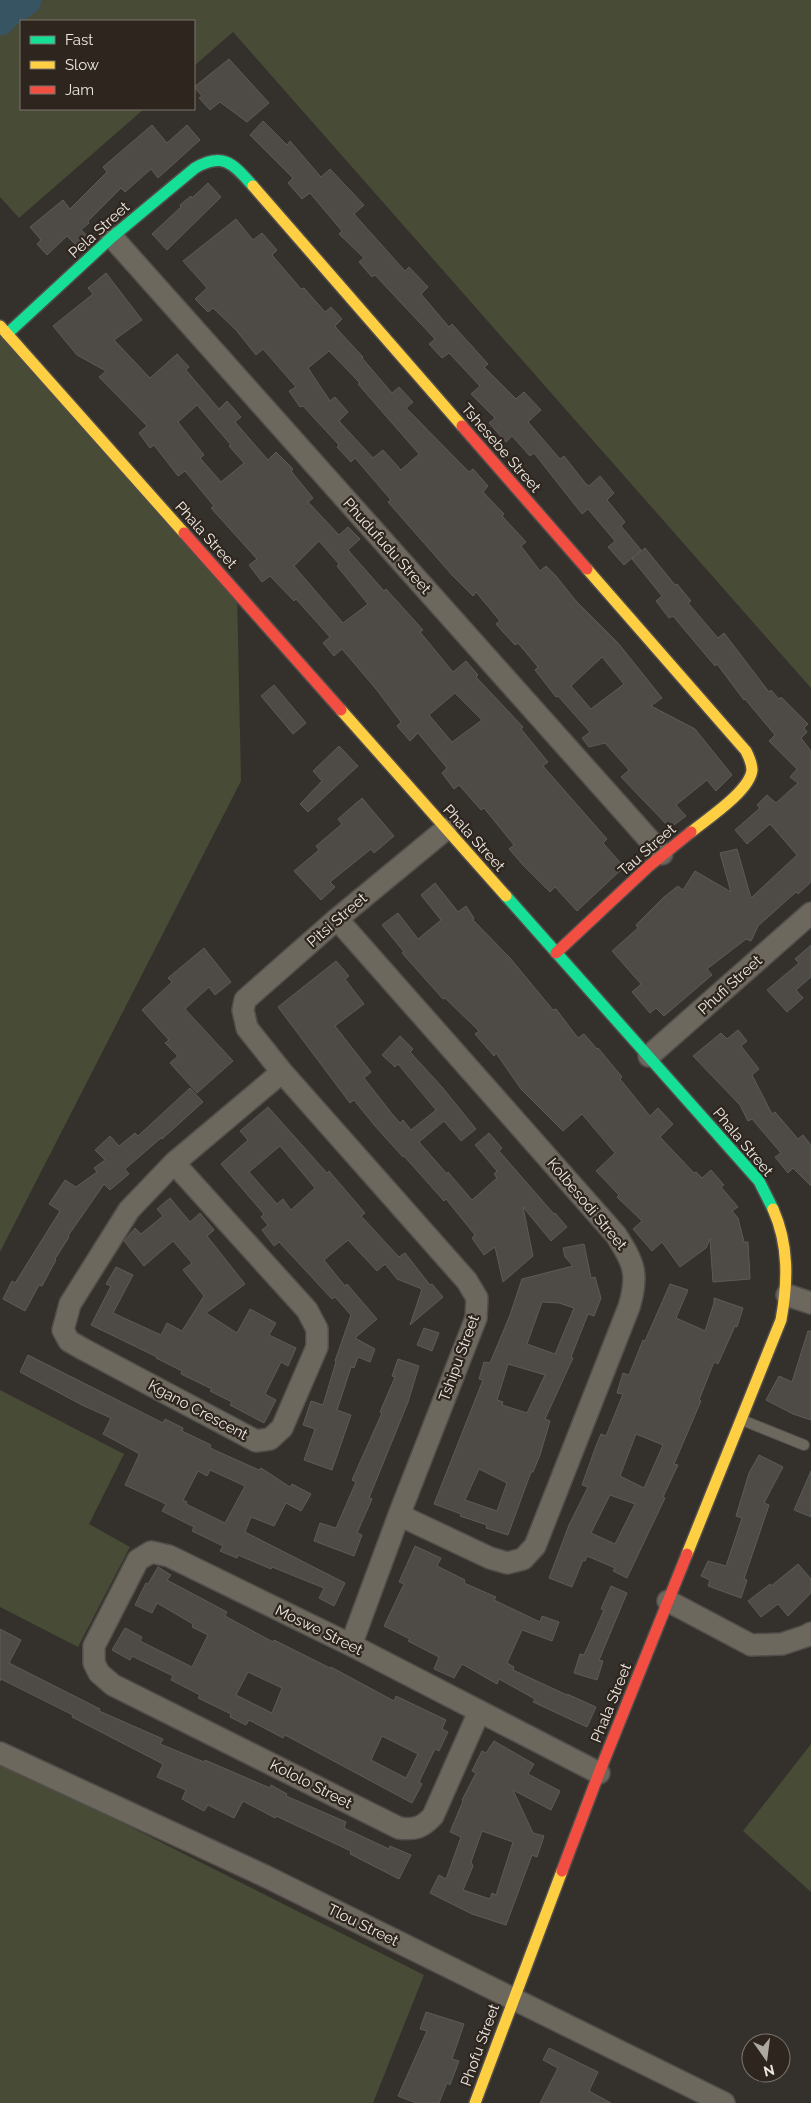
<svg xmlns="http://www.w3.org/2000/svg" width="811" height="2103" viewBox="0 0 811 2103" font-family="Raleway,sans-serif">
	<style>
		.green { fill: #484b36 }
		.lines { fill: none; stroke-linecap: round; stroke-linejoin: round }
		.river { stroke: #375463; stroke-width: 31 }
		.building { fill: #4e4b47; stroke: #5e5b57; fill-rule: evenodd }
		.lane-casing { stroke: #514d4a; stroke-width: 12 }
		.street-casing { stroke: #514d4a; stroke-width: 24 }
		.fast-casing { stroke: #514d4a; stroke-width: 14 }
		.slow-casing { stroke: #514d4a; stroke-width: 14 }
		.jam-casing { stroke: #514d4a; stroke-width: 14 }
		.lane { stroke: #6d685e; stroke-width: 10 }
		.street { stroke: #6d685e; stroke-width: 21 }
		.fast { stroke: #16e098; stroke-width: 11 }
		.slow { stroke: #ffcf43; stroke-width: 11 }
		.jam { stroke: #f24e42; stroke-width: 11 }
		.labels { text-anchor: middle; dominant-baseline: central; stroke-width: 4.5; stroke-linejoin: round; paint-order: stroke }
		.street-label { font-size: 15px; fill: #ede8e2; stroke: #2e261e }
	</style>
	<rect width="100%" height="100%" fill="#34302c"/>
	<path class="green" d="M 0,0 L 811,0 L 811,688 L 233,32 L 194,66 L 194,21 L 21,21 L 21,109 L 144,109 L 19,218 L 0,197 Z
		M 0,333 L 237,591 L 241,781 L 0,1252 Z
		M 0,1390 L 124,1454 L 89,1524 L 130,1547 L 78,1647 L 0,1607 Z
		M 811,1744 L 811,1892 L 743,1831 Z
		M 0,1761 L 424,1975 L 373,2103 L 0,2103 Z"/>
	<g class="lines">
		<path class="river" d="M 0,20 L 5,14 L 26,0"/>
	</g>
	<path class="building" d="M 229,59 L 269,103 L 247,122 L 220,102 L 210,110 L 199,98 L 202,96 L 194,87 Z
		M 263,121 L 287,145 L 290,141 L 321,177 L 330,169 L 364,205 L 354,214 L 405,271 L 409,267 L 428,287 L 421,294 L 449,327 L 452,324 L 488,364 L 484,367 L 516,399 L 524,392 L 541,410 L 528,422 L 560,459 L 564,456 L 586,484 L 589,486 L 600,476 L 614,493 L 607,500 L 625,522 L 621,526 L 641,550 L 624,565 L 608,547 L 615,541 L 588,509 L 582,514 L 534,453 L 530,456 L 512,436 L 506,442 L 489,423 L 495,418 L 471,394 L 480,386 L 449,353 L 442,358 L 429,344 L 435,339 L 375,275 L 372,277 L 359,262 L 364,258 L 339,234 L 342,231 L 310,193 L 302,199 L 288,183 L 293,178 L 250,135 Z
		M 152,125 L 167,143 L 187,125 L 200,140 L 158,178 L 151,169 L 125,192 L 121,188 L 88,221 L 89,223 L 81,230 L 89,237 L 78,247 L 67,236 L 47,255 L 37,244 L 41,240 L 30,227 L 63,200 L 70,209 L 107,172 L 103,167 Z
		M 208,183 L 221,197 L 167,250 L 152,234 L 181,207 L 180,205 L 191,196 L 192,198 Z
		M 236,219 L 253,240 L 262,233 L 277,250 L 272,255 L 301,289 L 304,288 L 325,312 L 331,307 L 342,319 L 335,326 L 338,330 L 363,357 L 362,358 L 392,393 L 399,387 L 413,402 L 406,408 L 469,472 L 473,469 L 488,486 L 483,492 L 504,514 L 502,516 L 526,542 L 521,546 L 540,571 L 546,566 L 556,576 L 576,601 L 618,643 L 662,698 L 651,706 L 695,729 L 732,775 L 716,791 L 707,780 L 676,805 L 686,816 L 670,828 L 621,777 L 629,770 L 605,743 L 589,747 L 582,738 L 590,732 L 558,696 L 556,697 L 535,670 L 538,667 L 518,643 L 515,645 L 503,632 L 496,624 L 500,621 L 476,592 L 473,596 L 452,575 L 388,502 L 391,500 L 355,458 L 351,462 L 337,447 L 339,445 L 303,406 L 300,407 L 289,391 L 296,387 L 263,349 L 256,355 L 236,330 L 213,308 L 208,312 L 195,299 L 207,288 L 183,261 ZM 329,351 L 360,383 L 358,384 L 419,454 L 401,470 L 383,450 L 373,458 L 339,421 L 348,412 L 335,397 L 330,401 L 308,368 ZM 602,657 L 624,684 L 591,709 L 571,686 Z
		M 106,273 L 142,320 L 114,340 L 150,378 L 177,354 L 189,367 L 186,370 L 219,409 L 227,401 L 241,417 L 235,422 L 268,460 L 276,452 L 293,469 L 291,471 L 313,498 L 308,502 L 339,535 L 348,527 L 360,539 L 348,550 L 384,591 L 386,589 L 423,630 L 420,632 L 453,672 L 466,661 L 478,675 L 476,677 L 523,727 L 521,729 L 548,762 L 543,766 L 607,839 L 603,843 L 624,867 L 577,911 L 555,887 L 550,892 L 523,865 L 509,849 L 514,845 L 484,808 L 481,810 L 459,785 L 454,789 L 442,773 L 447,768 L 418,733 L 410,741 L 397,726 L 401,722 L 376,689 L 342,649 L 334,656 L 323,643 L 330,637 L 296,599 L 294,601 L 270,576 L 262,582 L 249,565 L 257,559 L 211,508 L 214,506 L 185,471 L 178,476 L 154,445 L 150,448 L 139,433 L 147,426 L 99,377 L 106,371 L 77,355 L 53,326 L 93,294 L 88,288 ZM 197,405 L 231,445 L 229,446 L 244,463 L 221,482 L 200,458 L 204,455 L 178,422 ZM 319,541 L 339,564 L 337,566 L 368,604 L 343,623 L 294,566 ZM 455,693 L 482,720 L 452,742 L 429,715 Z
		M 645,548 L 675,585 L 677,584 L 691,601 L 688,603 L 718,638 L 724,633 L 769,692 L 771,690 L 779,699 L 781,697 L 808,724 L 804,728 L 807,732 L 801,738 L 811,751 L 811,882 L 798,894 L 796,892 L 758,926 L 751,941 L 746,939 L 707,969 L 712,975 L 664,1016 L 656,1008 L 650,1013 L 632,992 L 641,984 L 612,951 L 638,928 L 636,925 L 664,897 L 678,886 L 683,890 L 695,871 L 731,892 L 720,853 L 737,849 L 751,898 L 797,855 L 770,824 L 747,844 L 735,830 L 760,808 L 757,805 L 767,795 L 776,803 L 798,783 L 790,777 L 797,769 L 769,741 L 775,735 L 745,699 L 744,700 L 717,664 L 715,666 L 673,616 L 669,618 L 656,601 L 662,596 L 632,559 Z
		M 274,685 L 306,723 L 293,734 L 261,696 Z
		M 339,746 L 358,766 L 308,812 L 300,804 L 322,781 L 313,771 Z
		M 362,798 L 394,836 L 374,853 L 371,849 L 330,882 L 335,887 L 321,900 L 294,871 L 319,850 L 316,846 L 342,824 L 338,819 Z
		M 435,883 L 458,912 L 466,906 L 474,918 L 473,920 L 510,958 L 553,1010 L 556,1009 L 578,1038 L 584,1034 L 597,1049 L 598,1048 L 622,1077 L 620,1079 L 650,1116 L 658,1108 L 673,1124 L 660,1137 L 694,1173 L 696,1172 L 702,1178 L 711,1170 L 724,1185 L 721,1187 L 738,1207 L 732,1211 L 738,1218 L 744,1242 L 748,1242 L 750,1279 L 713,1282 L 710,1239 L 706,1248 L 680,1267 L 662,1242 L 652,1251 L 633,1229 L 642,1221 L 617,1197 L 619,1195 L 596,1171 L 615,1153 L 582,1114 L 563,1131 L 521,1089 L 496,1053 L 494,1056 L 475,1034 L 479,1031 L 445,998 L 443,999 L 402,953 L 404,952 L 382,925 L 398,913 L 418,939 L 441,920 L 421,895 Z
		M 811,945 L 811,977 L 796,990 L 803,998 L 787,1012 L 767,990 L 799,963 L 795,959 Z
		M 204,948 L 231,982 L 215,995 L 209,987 L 185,1009 L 233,1061 L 197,1093 L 170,1063 L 178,1056 L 165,1043 L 169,1040 L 142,1010 L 172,982 L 168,978 Z
		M 336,961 L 349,976 L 345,979 L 364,1004 L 335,1026 L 371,1072 L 364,1078 L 393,1115 L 400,1123 L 403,1120 L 411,1130 L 436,1110 L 398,1064 L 395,1067 L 382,1055 L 400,1036 L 413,1049 L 410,1052 L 442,1087 L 476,1129 L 461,1141 L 444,1121 L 419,1142 L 447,1174 L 448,1172 L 472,1200 L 497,1178 L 494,1174 L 497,1171 L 475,1145 L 489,1133 L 502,1148 L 499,1151 L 554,1214 L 555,1213 L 567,1227 L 551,1241 L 523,1207 L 533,1256 L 503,1282 L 495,1247 L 484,1255 L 472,1238 L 475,1235 L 446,1199 L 444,1201 L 404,1156 L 403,1157 L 375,1126 L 354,1100 L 350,1103 L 278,1007 Z
		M 738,1030 L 747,1041 L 741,1046 L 759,1069 L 752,1075 L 772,1114 L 775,1112 L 798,1139 L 803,1135 L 811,1145 L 811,1186 L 793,1168 L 788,1173 L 775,1157 L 781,1153 L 752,1119 L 748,1121 L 740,1105 L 693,1056 L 721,1033 L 727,1039 Z
		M 190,1088 L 203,1102 L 162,1139 L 161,1138 L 125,1169 L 129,1174 L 110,1190 L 104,1184 L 68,1236 L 69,1237 L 55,1259 L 56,1260 L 42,1286 L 39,1285 L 25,1311 L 3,1299 L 12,1281 L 15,1283 L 60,1211 L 49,1204 L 65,1180 L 76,1187 L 97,1172 L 94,1168 L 105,1160 L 95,1150 L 110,1136 L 119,1146 L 135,1133 L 138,1136 Z
		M 268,1107 L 327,1173 L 329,1171 L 365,1213 L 361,1216 L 399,1257 L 405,1253 L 430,1285 L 432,1284 L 443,1297 L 410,1325 L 422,1289 L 397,1279 L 385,1264 L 377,1271 L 348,1240 L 324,1260 L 345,1286 L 347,1284 L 377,1319 L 355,1338 L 375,1349 L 370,1362 L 358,1357 L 354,1368 L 351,1367 L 337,1410 L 351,1415 L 332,1470 L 304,1460 L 315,1429 L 303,1425 L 311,1401 L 323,1405 L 336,1362 L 335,1361 L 351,1315 L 335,1297 L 332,1299 L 279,1242 L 274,1246 L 262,1230 L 268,1225 L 261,1217 L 264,1214 L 221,1164 L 248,1140 L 240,1131 ZM 280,1146 L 315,1188 L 291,1210 L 283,1199 L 277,1204 L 249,1172 Z
		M 170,1198 L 190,1222 L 200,1213 L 214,1230 L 207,1236 L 245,1284 L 206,1313 L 237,1333 L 250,1309 L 276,1323 L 269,1335 L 296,1348 L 288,1366 L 281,1362 L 265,1394 L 276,1400 L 264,1423 L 230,1405 L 232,1402 L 210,1391 L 212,1389 L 181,1374 L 182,1371 L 156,1358 L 157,1357 L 91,1325 L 111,1286 L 106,1284 L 116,1267 L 133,1275 L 113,1313 L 161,1335 L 167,1323 L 182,1331 L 204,1296 L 183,1270 L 192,1263 L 173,1241 L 144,1266 L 124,1241 L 135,1228 L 141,1234 L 163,1216 L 157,1209 Z
		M 584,1244 L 591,1278 L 595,1277 L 601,1298 L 594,1316 L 588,1314 L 571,1357 L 573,1358 L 545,1419 L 550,1421 L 540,1455 L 533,1472 L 531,1472 L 508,1535 L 486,1528 L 487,1525 L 460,1516 L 461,1514 L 434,1504 L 483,1380 L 479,1379 L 484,1362 L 490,1363 L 510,1315 L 522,1279 L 573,1266 L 565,1257 L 563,1248 ZM 542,1302 L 559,1303 L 574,1308 L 555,1354 L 527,1344 ZM 508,1364 L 545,1375 L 527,1413 L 502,1405 L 503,1402 L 497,1400 ZM 479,1469 L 507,1483 L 497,1511 L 465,1500 Z
		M 670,1284 L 688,1290 L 676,1318 L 701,1329 L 705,1331 L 714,1303 L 714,1298 L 743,1308 L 737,1327 L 735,1326 L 718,1364 L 714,1362 L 699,1400 L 701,1401 L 674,1464 L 678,1465 L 663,1497 L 665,1498 L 627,1578 L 613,1571 L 615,1568 L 587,1556 L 585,1561 L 583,1560 L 572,1587 L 549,1578 L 569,1525 L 588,1487 L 582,1485 L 596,1446 L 601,1434 L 606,1436 L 623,1394 L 617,1393 L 623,1373 L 629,1375 L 643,1340 L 645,1341 ZM 636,1434 L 663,1445 L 644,1488 L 620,1476 ZM 610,1495 L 635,1504 L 615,1544 L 591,1533 Z
		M 424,1328 L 439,1333 L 432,1351 L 417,1345 Z
		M 808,1331 L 811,1331 L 811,1420 L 793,1414 L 766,1400 L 779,1376 L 792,1382 Z
		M 28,1355 L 163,1423 L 165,1419 L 183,1428 L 182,1431 L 211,1445 L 210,1448 L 259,1470 L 261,1468 L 290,1487 L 292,1484 L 311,1494 L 301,1511 L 286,1503 L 274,1526 L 251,1517 L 245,1532 L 345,1583 L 334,1606 L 319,1598 L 324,1588 L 272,1567 L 271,1569 L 238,1555 L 237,1558 L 220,1551 L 223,1546 L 192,1531 L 194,1527 L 162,1511 L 166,1504 L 125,1485 L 139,1455 L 138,1453 L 103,1434 L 111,1418 L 82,1405 L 20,1372 ZM 210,1470 L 245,1486 L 225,1523 L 186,1504 L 187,1502 L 183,1500 L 198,1471 L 207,1476 Z
		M 398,1359 L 419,1366 L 408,1402 L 369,1498 L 372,1499 L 357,1533 L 362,1535 L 354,1556 L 314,1541 L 320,1523 L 336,1528 L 356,1482 L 352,1480 L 382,1413 L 380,1412 L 395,1377 L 392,1376 Z
		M 759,1455 L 783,1467 L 764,1503 L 769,1505 L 744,1579 L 747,1580 L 741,1598 L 708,1586 L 710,1580 L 701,1576 L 708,1561 L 726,1566 L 742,1518 L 736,1516 L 749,1473 Z
		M 811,1471 L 811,1517 L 794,1510 Z
		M 415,1546 L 441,1558 L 437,1566 L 465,1580 L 464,1583 L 496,1597 L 494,1600 L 540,1622 L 542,1616 L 559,1622 L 552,1641 L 522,1630 L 507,1663 L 514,1667 L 513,1670 L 567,1695 L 567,1694 L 596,1707 L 587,1727 L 533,1702 L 535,1699 L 499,1679 L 497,1684 L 462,1664 L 454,1678 L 434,1669 L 439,1657 L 408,1641 L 410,1639 L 384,1626 L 404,1584 L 399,1582 Z
		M 798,1564 L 811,1579 L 811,1593 L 788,1616 L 778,1604 L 761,1617 L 748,1601 L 770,1584 L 771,1586 Z
		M 158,1567 L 171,1575 L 167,1580 L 227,1612 L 225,1616 L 273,1642 L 274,1640 L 330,1668 L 331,1667 L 394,1701 L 396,1696 L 446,1720 L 442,1729 L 448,1732 L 439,1751 L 435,1749 L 419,1782 L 422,1784 L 412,1803 L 285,1735 L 283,1738 L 249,1720 L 246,1725 L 230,1717 L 231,1714 L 198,1698 L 200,1695 L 171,1680 L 173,1676 L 132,1656 L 130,1660 L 112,1650 L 125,1628 L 142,1637 L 140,1641 L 192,1667 L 208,1635 L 192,1627 L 193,1624 L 157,1603 L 152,1613 L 135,1605 L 146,1583 L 148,1584 ZM 248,1672 L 282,1688 L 272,1713 L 236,1695 ZM 382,1736 L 418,1754 L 406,1778 L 371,1760 Z
		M 611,1586 L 627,1593 L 599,1660 L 603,1661 L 597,1680 L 574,1673 L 580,1654 L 584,1655 L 604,1610 L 601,1609 Z
		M 0,1629 L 21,1640 L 9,1663 L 100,1709 L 99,1711 L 163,1739 L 160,1744 L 204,1762 L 205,1760 L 270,1788 L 271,1785 L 287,1794 L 286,1796 L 346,1822 L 344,1828 L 389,1849 L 390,1846 L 411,1855 L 399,1879 L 350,1854 L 351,1851 L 276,1816 L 275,1818 L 243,1801 L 234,1818 L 208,1805 L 204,1811 L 182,1799 L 186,1790 L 157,1777 L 163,1764 L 72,1717 L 73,1715 L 1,1679 L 0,1681 Z
		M 494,1741 L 534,1764 L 528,1774 L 560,1791 L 551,1810 L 513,1790 L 533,1833 L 544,1836 L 537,1857 L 532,1855 L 506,1925 L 472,1914 L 430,1893 L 439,1875 L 446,1879 L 461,1837 L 450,1832 L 463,1801 L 462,1800 L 476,1773 L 472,1771 L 482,1751 L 486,1753 ZM 482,1831 L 513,1842 L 496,1895 L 492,1893 L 490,1899 L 463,1890 L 473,1866 L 471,1862 Z
		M 426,2012 L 464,2024 L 452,2059 L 459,2061 L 450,2085 L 447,2083 L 439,2103 L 416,2103 L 398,2096 L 427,2031 L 420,2029 Z
		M 549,2048 L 598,2072 L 589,2091 L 611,2103 L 540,2103 L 558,2068 L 543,2060 Z"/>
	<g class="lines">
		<defs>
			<path id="lane" d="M 742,1420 L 804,1445"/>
			<path id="street" d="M 112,237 L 662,854
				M 337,919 L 616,1235 C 634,1263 639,1274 629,1307 L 535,1546 L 523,1559 L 507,1563 L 490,1558 L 399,1515
				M 649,1056 L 811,913
				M 174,1163 L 307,1310 L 317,1329 L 317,1347 L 282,1428 L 270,1439 L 256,1441 L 83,1349 L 69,1341 L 63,1330 L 70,1304 L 129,1210 L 174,1163 L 282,1072
				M 787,1295 L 811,1303
				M 668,1601 L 751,1645 L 782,1644 L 806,1636 L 811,1633
				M 351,1645 L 399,1515 L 476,1318 L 477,1298 L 467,1281 L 282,1072 L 247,1028 L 243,1010 L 245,1000 L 337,919 L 446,829
				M 479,1712 L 433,1816 C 422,1828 415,1830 399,1828 L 113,1685 L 99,1673 L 94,1663 L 94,1646 L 138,1560 L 151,1552 L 169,1556 L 351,1645 L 599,1773
				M 0,1753 L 265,1876 L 724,2103"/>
			<path id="fast" d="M 7,334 L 112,237 L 195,168 C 224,151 234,165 253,186
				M 506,896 L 759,1181 L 773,1209"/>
			<path id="slow" d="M 253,186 L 462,426
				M 0,326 L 184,533
				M 587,569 L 746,751 C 749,757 752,763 752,770 C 750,791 707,819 691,832
				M 341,710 L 506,896
				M 687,1554 L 781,1320 C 788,1282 789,1245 773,1209
				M 475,2103 L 562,1871"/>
			<path id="jam" d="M 462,426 L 587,569
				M 184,533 L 341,710
				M 556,953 L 649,866 L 691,832
				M 562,1871 L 599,1773 L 687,1554"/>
		</defs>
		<use href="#lane" class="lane-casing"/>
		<use href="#street" class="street-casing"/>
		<use href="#fast" class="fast-casing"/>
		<use href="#slow" class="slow-casing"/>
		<use href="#jam" class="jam-casing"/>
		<use href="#lane" class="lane"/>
		<use href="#street" class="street"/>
		<use href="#fast" class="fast"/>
		<use href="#slow" class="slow"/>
		<use href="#jam" class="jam"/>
	</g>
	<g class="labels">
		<g class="street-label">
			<text transform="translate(99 230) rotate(-42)">Pela Street</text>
			<text transform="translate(501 448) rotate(49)">Tshesebe Street</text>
			<text transform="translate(206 535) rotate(48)">Phala Street</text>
			<text transform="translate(387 546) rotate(48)">Phudufudu Street</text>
			<text transform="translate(474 838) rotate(48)">Phala Street</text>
			<text transform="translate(647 850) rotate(-41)">Tau Street</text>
			<text transform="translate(337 920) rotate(-41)">Pitsi Street</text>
			<text transform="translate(730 985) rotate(-42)">Phufi Street</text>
			<text transform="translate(743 1142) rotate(50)">Phala Street</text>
			<text transform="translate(587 1204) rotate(50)">Kolbesodi Street</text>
			<text transform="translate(459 1358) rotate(-70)">Tshipu Street</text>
			<text transform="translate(198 1410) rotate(28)">Kgano Crescent</text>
			<text transform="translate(319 1630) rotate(26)">Moswe Street</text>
			<text transform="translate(611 1703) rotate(-68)">Phala Street</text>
			<text transform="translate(311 1784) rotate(27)">Kololo Street</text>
			<text transform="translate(363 1925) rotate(26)">Tlou Street</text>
			<text transform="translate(480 2045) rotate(-70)">Phofu Street</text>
		</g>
	</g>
	<rect x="20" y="20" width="175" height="90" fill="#2e261e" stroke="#7a746c"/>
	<rect x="30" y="36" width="25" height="8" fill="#16e098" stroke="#7a746c"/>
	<text x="65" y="45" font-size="15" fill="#ede8e2">Fast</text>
	<rect x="30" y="61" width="25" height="8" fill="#ffcf43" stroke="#7a746c"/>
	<text x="65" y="70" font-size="15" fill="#ede8e2">Slow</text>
	<rect x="30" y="86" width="25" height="8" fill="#f24e42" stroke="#7a746c"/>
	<text x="65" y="95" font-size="15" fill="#ede8e2">Jam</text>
	<g transform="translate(766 2058) rotate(166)"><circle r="24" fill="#2e261e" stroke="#7a746c"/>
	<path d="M0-4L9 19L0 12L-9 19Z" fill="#aca8a2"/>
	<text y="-8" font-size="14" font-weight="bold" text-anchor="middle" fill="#ede8e2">N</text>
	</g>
</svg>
